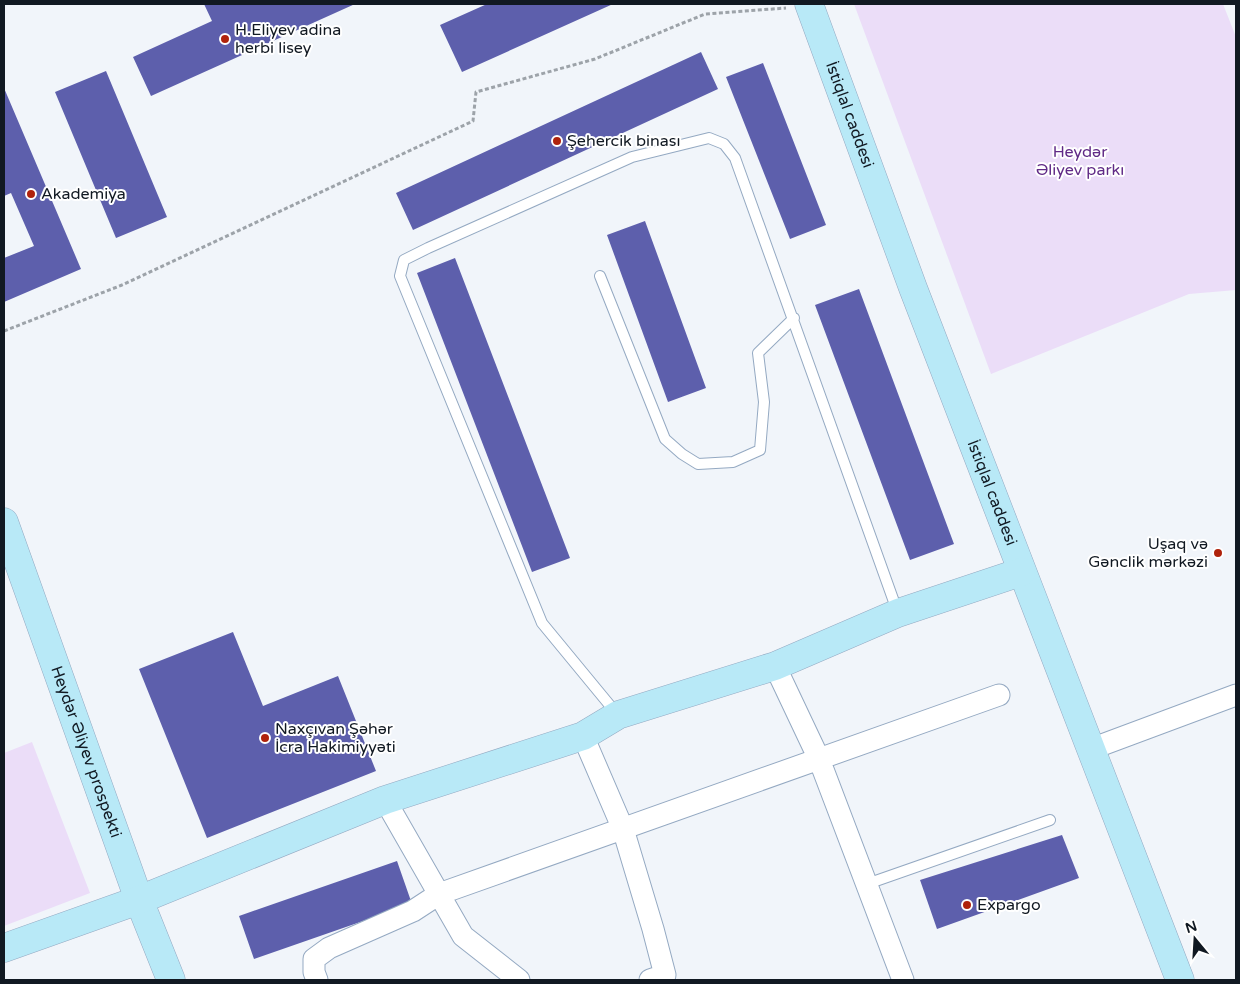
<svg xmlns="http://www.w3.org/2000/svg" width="1240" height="984" viewBox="0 0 1240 984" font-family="'Varela Round',sans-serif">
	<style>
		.green { fill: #ebddf8 }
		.building { fill: #5d5fac }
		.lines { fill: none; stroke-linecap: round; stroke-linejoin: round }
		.lane-casing { stroke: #94a9c2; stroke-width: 12 }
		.street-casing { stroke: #94a9c2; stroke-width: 23 }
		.secondary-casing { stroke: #94a9c2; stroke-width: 29 }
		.path { stroke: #9da3a9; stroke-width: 3; stroke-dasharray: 4 2.5; stroke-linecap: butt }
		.lane { stroke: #fff; stroke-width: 10 }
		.street { stroke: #fff; stroke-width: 21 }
		.secondary { stroke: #b8e9f7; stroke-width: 28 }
		.poi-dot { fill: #af220b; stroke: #fff; stroke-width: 2 }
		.labels { text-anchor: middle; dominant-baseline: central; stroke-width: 4; stroke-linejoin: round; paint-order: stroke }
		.poi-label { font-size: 16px; fill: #111922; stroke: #fff; text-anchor: start }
		.street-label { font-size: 16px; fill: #111922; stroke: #fff }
		.park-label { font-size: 16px; fill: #602a86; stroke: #fff }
	</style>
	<rect width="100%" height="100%" fill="#f1f5fa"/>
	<path class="green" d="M 854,4 L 1223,4 L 1236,37 L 1236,290 L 1189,294 L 991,374 Z
		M 32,742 L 90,893 L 4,926 L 4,753 Z"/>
	<path class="building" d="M 204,4 L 355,4 L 151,96 L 133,57 L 212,21 Z
		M 487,4 L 613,4 L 462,72 L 440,25 Z
		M 701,52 L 718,89 L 413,230 L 396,193 Z
		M 763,63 L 826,225 L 790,239 L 726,77 Z
		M 106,71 L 167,217 L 116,238 L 55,92 Z
		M 4,88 L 81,269 L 4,302 L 4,258 L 34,246 L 11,193 L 4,196 Z
		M 645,221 L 706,388 L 668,402 L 607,235 Z
		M 455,258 L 570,558 L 532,572 L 417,273 Z
		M 859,289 L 954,544 L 910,560 L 815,305 Z
		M 233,632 L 263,706 L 338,676 L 376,771 L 207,838 L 139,669 Z
		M 1062,835 L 1079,878 L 937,929 L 920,880 Z
		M 397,861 L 412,904 L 254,959 L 239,916 Z"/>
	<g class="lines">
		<defs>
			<path id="lane" d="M 600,276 L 665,439 L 682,454 L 698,464 L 733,462 L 760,450 L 764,402 L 758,353 L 794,318
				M 617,714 L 542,623 L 400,276 L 404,260 L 428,248 L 632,157 L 709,138 L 724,144 L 735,158 L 898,613
				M 867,884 L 1050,820"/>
			<path id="street" d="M 775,666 L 819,759 L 903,980
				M 583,736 L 623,829 L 653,929 L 665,975 L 650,980
				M 1091,749 L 1236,695
				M 385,800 L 463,936 L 519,980
				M 317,980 L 314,972 L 314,959 L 329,948 L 413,911 L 439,894 L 999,695"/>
			<g id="secondary">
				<path id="s1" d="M 809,4 L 913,288 L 1180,980"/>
				<path id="s2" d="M 4,522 L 139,900 L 171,980"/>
				<path d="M 4,948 L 139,900 L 385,800 L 583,736 L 618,715 L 775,666 L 898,613 L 1021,572"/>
			</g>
		</defs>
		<use href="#lane" class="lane-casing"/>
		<use href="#street" class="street-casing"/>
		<use href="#secondary" class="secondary-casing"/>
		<path class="path" d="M 4,331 L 122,285 L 473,121 L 476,92 L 595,59 L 705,14 L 786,8"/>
		<use href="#lane" class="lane"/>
		<use href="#street" class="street"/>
		<use href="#secondary" class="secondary"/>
	</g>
	<g class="poi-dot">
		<circle cx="225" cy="39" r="5"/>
		<circle cx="557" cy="141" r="5"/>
		<circle cx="31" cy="194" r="5"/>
		<circle cx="1218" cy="553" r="5"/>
		<circle cx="265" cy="738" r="5"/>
		<circle cx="967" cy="905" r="5"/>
	</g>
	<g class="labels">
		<g class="poi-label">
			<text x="235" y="30">H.Eliyev adina<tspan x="235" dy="18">herbi lisey</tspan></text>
			<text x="567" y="141">Şehercik binası</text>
			<text x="41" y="194">Akademiya</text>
			<text x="1208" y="544" text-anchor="end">Uşaq və<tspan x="1208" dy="18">Gənclik mərkəzi</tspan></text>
			<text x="275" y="729">Naxçıvan Şəhər<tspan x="275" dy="18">İcra Hakimiyyəti</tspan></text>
			<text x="977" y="905">Expargo</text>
		</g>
		<g class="street-label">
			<text stroke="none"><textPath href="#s1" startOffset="118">İstiqlal caddesi</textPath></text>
			<text stroke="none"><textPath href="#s1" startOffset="522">İstiqlal caddesi</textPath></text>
			<text stroke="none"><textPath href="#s2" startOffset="244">Heydər Əliyev prospekti</textPath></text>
		</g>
		<g class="park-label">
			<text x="1080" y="152">Heydər<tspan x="1080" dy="18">Əliyev parkı</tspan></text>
		</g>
	</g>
	<rect width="1240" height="984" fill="none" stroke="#111922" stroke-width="10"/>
	<g transform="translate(1195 939) rotate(342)" stroke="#ffffff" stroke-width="4" paint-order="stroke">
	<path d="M0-4L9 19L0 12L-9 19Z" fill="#111922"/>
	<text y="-8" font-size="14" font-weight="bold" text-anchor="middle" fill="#111922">N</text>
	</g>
</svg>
